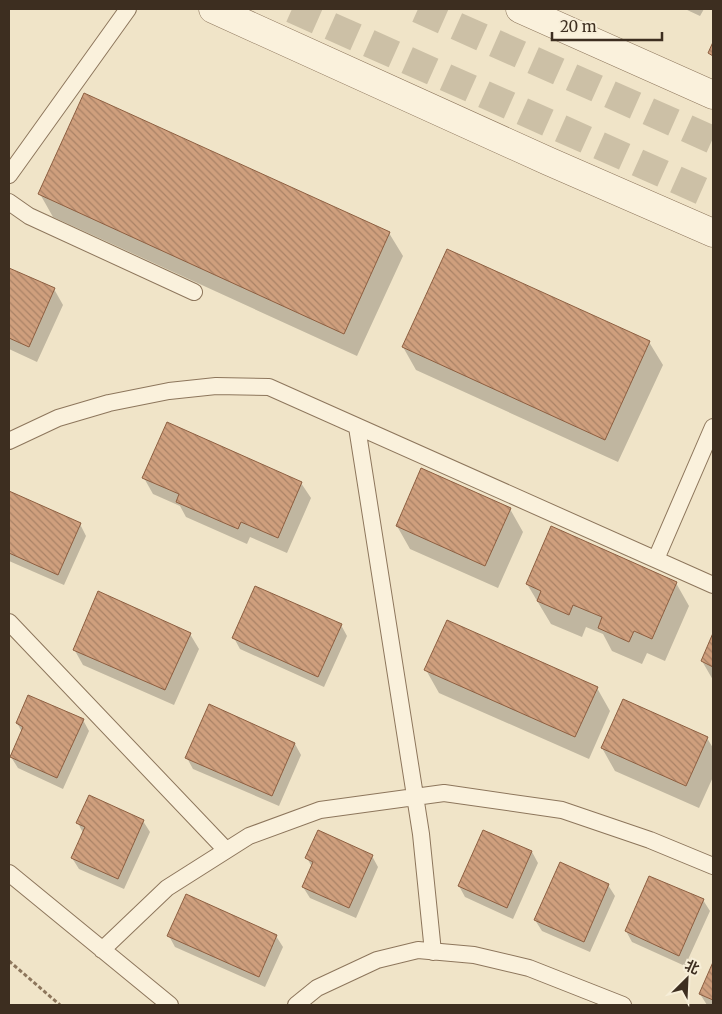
<svg xmlns="http://www.w3.org/2000/svg" width="722" height="1014" viewBox="0 0 722 1014" font-family="Merriweather,'Noto Sans SC',serif">
	<style>
		.shadow { fill: #0003 }
		.building { fill: url(#building-back-hatch); stroke: #8d5f41 }
		.lines { fill: none; stroke-linecap: round; stroke-linejoin: round }
		.minor-tunnel { stroke: #ccc0a6; stroke-width: 28; stroke-dasharray: 28 14; stroke-linecap: butt }
		.service-casing { stroke: #8d765c; stroke-width: 18 }
		.tertiary-casing { stroke: #8d765c; stroke-width: 29 }
		.path { stroke: #8d765c; stroke-width: 3; stroke-dasharray: 4 2.5; stroke-linecap: butt }
		.service { stroke: #faf1dc; stroke-width: 16 }
		.tertiary { stroke: #faf1dc; stroke-width: 28 }
	</style>
	<defs>
		<pattern id="building-back-hatch" width="6" height="6" patternUnits="userSpaceOnUse" patternTransform="scale(1.25)"><rect width="6" height="6" fill="#cf9f7d"/><path d="M-1 5l2 2M0 0l6 6M5-1l2 2" fill="none" stroke="#a98266"/></pattern>
	</defs>
	<rect width="100%" height="100%" fill="#f0e4c8"/>
	<path class="shadow" d="M 685,9 L 704,9 L 700,16 Z
		M 40,194 L 389,233 L 403,256 L 357,356 L 53,217 Z
		M 9,270 L 54,289 L 63,305 L 37,362 L 9,349 Z
		M 649,342 L 663,365 L 618,462 L 416,370 L 403,347 Z
		M 144,478 L 301,483 L 311,498 L 287,553 L 250,537 L 247,544 L 186,517 L 180,506 L 153,494 Z
		M 9,493 L 80,524 L 86,536 L 64,585 L 9,561 Z
		M 510,509 L 523,532 L 498,588 L 410,549 L 397,526 Z
		M 676,583 L 689,606 L 665,661 L 647,653 L 642,664 L 612,651 L 603,634 L 586,627 L 582,637 L 551,624 L 527,584 Z
		M 341,625 L 347,636 L 324,687 L 240,649 L 234,638 Z
		M 190,634 L 199,649 L 174,705 L 83,665 L 74,649 Z
		M 713,636 L 713,680 L 702,661 Z
		M 426,670 L 597,688 L 610,711 L 589,759 L 439,693 Z
		M 83,720 L 89,731 L 63,789 L 18,768 L 11,757 L 22,732 L 17,723 Z
		M 707,738 L 713,748 L 713,777 L 699,808 L 615,771 L 602,748 Z
		M 295,744 L 301,755 L 279,806 L 193,769 L 187,758 Z
		M 143,821 L 150,832 L 124,889 L 79,869 L 72,858 L 83,833 L 78,823 Z
		M 532,852 L 538,863 L 513,919 L 465,897 L 459,886 Z
		M 372,856 L 378,867 L 356,918 L 310,898 L 303,887 L 312,867 L 307,858 Z
		M 608,885 L 615,896 L 590,952 L 542,931 L 535,920 Z
		M 703,900 L 710,911 L 685,966 L 632,942 L 626,931 Z
		M 169,936 L 276,936 L 283,947 L 265,987 L 175,947 Z
		M 713,965 L 713,1005 L 707,1005 L 700,994 Z"/>
	<path class="building" d="M 713,42 L 713,56 L 708,53 Z
		M 84,93 L 390,232 L 344,334 L 38,194 Z
		M 447,249 L 650,341 L 605,440 L 402,347 Z
		M 9,268 L 55,288 L 29,347 L 9,338 Z
		M 167,422 L 302,482 L 278,538 L 241,522 L 238,529 L 176,502 L 179,494 L 142,478 Z
		M 421,468 L 511,508 L 485,566 L 396,526 Z
		M 9,491 L 81,523 L 58,575 L 9,553 Z
		M 551,526 L 677,582 L 652,639 L 634,631 L 629,642 L 598,628 L 602,617 L 573,605 L 569,615 L 537,601 L 541,591 L 526,584 Z
		M 255,586 L 342,624 L 318,677 L 232,638 Z
		M 98,591 L 191,633 L 165,690 L 73,650 Z
		M 447,620 L 598,687 L 575,737 L 424,670 Z
		M 713,633 L 713,667 L 701,661 Z
		M 28,695 L 84,719 L 57,778 L 10,757 L 23,727 L 16,723 Z
		M 623,699 L 708,737 L 686,786 L 601,748 Z
		M 209,704 L 295,743 L 272,796 L 185,758 Z
		M 89,795 L 144,820 L 118,879 L 71,858 L 85,827 L 76,823 Z
		M 318,830 L 373,855 L 349,908 L 302,887 L 313,862 L 305,858 Z
		M 483,830 L 532,851 L 507,908 L 458,886 Z
		M 560,862 L 609,884 L 584,942 L 534,920 Z
		M 649,876 L 704,899 L 679,956 L 625,931 Z
		M 186,894 L 277,935 L 259,977 L 167,936 Z
		M 713,962 L 713,1000 L 699,994 Z"/>
	<g class="lines">
		<path class="minor-tunnel" d="M 292,9 L 713,196
			M 418,9 L 713,140"/>
		<defs>
			<path id="service" d="M 9,175 L 128,9
				M 9,202 L 29,216 L 194,292
				M 357,427 L 421,834 L 433,952
				M 9,441 L 58,418 L 109,403 L 169,391 L 216,386 L 269,387 L 713,585
				M 656,559 L 713,427
				M 9,622 L 226,850
				M 9,873 L 170,1005
				M 102,950 L 167,888 L 249,836 L 320,810 L 444,793 L 562,810 L 650,840 L 713,866
				M 296,1005 L 317,988 L 377,960 L 418,950 L 474,955 L 529,968 L 623,1005"/>
			<path id="tertiary" d="M 213,9 L 548,161 L 713,233
				M 520,9 L 713,95"/>
		</defs>
		<use href="#service" class="service-casing"/>
		<use href="#tertiary" class="tertiary-casing"/>
		<path class="path" d="M 9,961 L 60,1005"/>
		<use href="#service" class="service"/>
		<use href="#tertiary" class="tertiary"/>
	</g>
	<rect width="722" height="1014" fill="none" stroke="#3d2e20" stroke-width="20"/>
	<g transform="translate(687 979) rotate(24)" stroke="#f7eed8" stroke-width="4" paint-order="stroke">
	<path d="M0-4L9 19L0 12L-9 19Z" fill="#3d2e20"/>
	<text y="-8" font-size="14" font-weight="bold" text-anchor="middle" fill="#3d2e20">北</text>
	</g>
	<path d="M552 32v8h110v-8" fill="none" stroke="#3d2e20" stroke-width="2.5"/>
	<text x="560" y="32" font-size="15" fill="#3d2e20" stroke="#f7eed8" stroke-width="4" paint-order="stroke">20 m</text>
</svg>
